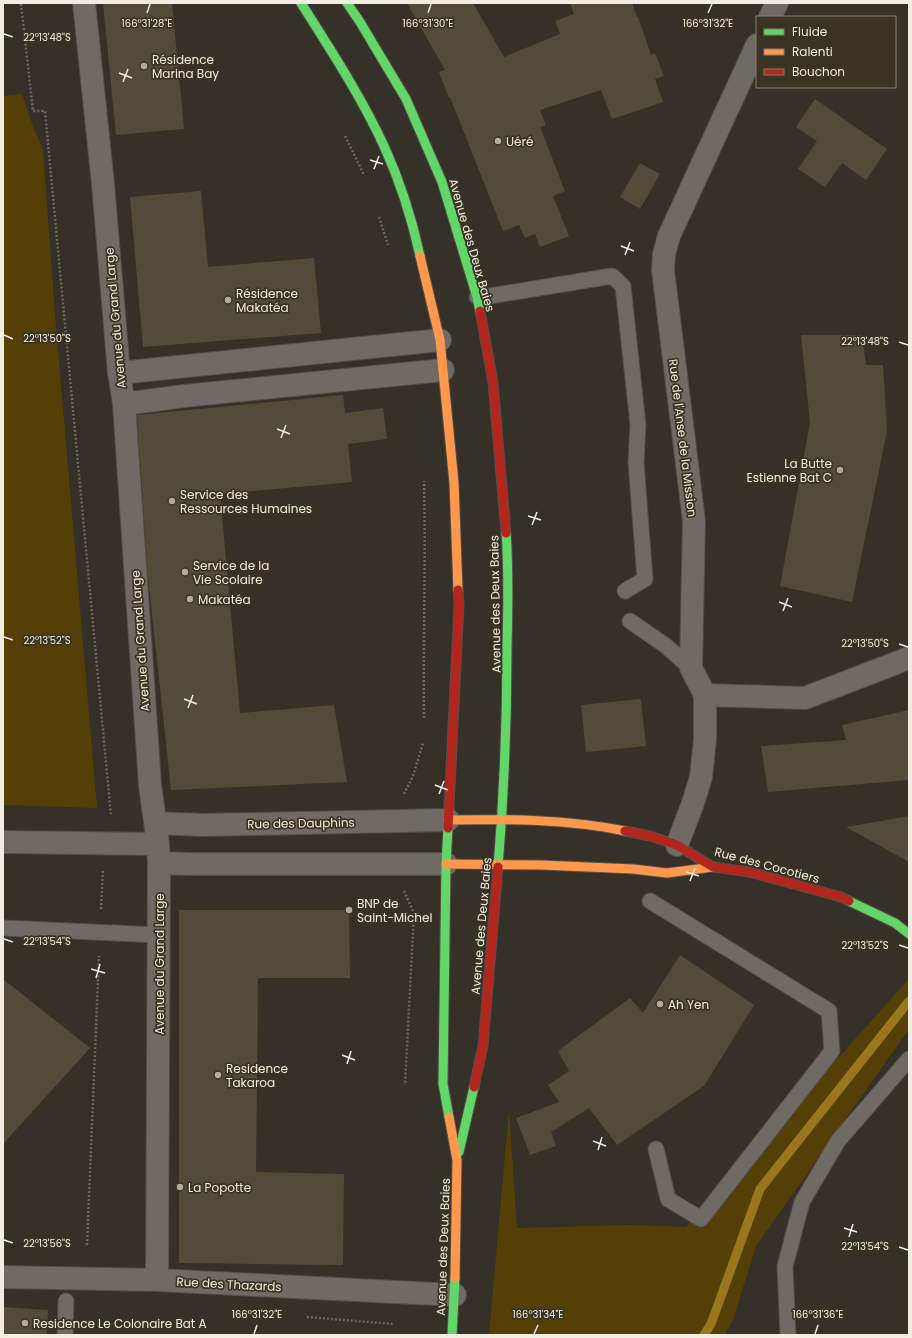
<svg xmlns="http://www.w3.org/2000/svg" width="912" height="1338" viewBox="0 0 912 1338" font-family="Poppins,sans-serif">
	<style>
		.green { fill: #544007 }
		.lines { fill: none; stroke-linecap: round; stroke-linejoin: round }
		.stream { stroke: #9a761c; stroke-width: 9 }
		.building { fill: #514b39 }
		.lane-casing { stroke: #534f48; stroke-width: 17 }
		.street-casing { stroke: #534f48; stroke-width: 24 }
		.fast-casing { stroke: #534f48; stroke-width: 11 }
		.slow-casing { stroke: #534f48; stroke-width: 11 }
		.jam-casing { stroke: #534f48; stroke-width: 11 }
		.path { stroke: #6c6963; stroke-width: 2.5; stroke-dasharray: 2 2; stroke-linecap: butt }
		.lane { stroke: #6f6b64; stroke-width: 15 }
		.street { stroke: #6f6b64; stroke-width: 22 }
		.fast { stroke: #63d668; stroke-width: 9 }
		.slow { stroke: #ff974d; stroke-width: 9 }
		.jam { stroke: #b3261e; stroke-width: 9 }
		.ticks { fill: none; stroke: #f1ede3; stroke-width: 1.5 }
		.poi-dot { fill: #afaba2; stroke: #3a3323; stroke-width: 1.5 }
		.labels { text-anchor: middle; dominant-baseline: central; stroke-width: 3.5; stroke-linejoin: round; paint-order: stroke }
		.poi-label { font-size: 12px; fill: #f1ede3; stroke: #3a3323; text-anchor: start }
		.street-label { font-size: 12px; fill: #f1ede3; stroke: #3a3323 }
		.ticks-label { font-size: 10px; text-anchor: middle; fill: #f1ede3; stroke: #3a3323; stroke-width: 3.5; stroke-linejoin: round; paint-order: stroke }
	</style>
	<rect width="100%" height="100%" fill="#353128"/>
	<path class="green" d="M 22,94 L 34,129 L 43,150 L 55,315 L 97,808 L 3,805 L 3,96 Z
		M 909,979 L 909,1029 L 756,1246 L 734,1317 L 725,1335 L 489,1335 L 509,1110 L 517,1228 L 630,1225 L 686,1227 Z"/>
	<g class="lines">
		<path class="stream" d="M 704,1335 L 711,1324 L 760,1189 L 909,1001"/>
	</g>
	<path class="building" d="M 103,3 L 172,3 L 184,129 L 116,135 Z
		M 407,3 L 473,3 L 504,57 L 560,34 L 555,21 L 574,14 L 570,3 L 632,3 L 637,17 L 638,17 L 651,55 L 655,53 L 664,76 L 655,79 L 663,102 L 612,119 L 601,90 L 540,110 L 546,125 L 540,127 L 565,191 L 553,196 L 569,236 L 540,247 L 535,234 L 525,238 L 519,225 L 503,231 L 450,97 L 449,98 L 439,72 L 445,70 Z
		M 815,99 L 887,149 L 866,180 L 842,163 L 825,187 L 798,169 L 817,141 L 796,127 Z
		M 640,163 L 660,174 L 640,209 L 620,197 Z
		M 201,191 L 208,267 L 314,258 L 321,333 L 143,347 L 130,197 Z
		M 801,335 L 862,335 L 866,365 L 883,365 L 887,431 L 852,602 L 780,586 L 810,423 Z
		M 343,395 L 345,413 L 383,408 L 387,439 L 348,444 L 352,482 L 220,494 L 240,713 L 334,705 L 347,782 L 171,790 L 148,577 L 137,415 Z
		M 641,699 L 646,746 L 586,752 L 581,705 Z
		M 909,710 L 909,780 L 768,792 L 761,746 L 846,740 L 842,725 Z
		M 909,816 L 909,862 L 846,827 Z
		M 179,910 L 349,910 L 350,978 L 258,978 L 256,1172 L 344,1174 L 343,1265 L 179,1263 Z
		M 680,955 L 754,1005 L 704,1086 L 617,1145 L 589,1108 L 551,1132 L 556,1146 L 530,1155 L 516,1118 L 559,1102 L 548,1085 L 569,1071 L 558,1051 L 630,998 L 643,1013 Z
		M 3,979 L 90,1048 L 3,1144 Z
		M 3,1307 L 48,1310 L 47,1335 L 3,1335 Z"/>
	<g class="lines">
		<defs>
			<path id="lane" d="M 477,297 L 490,296 L 612,276 L 623,286 L 638,425 L 636,462 L 645,579 L 625,591
				M 630,621 L 666,646 L 691,668
				M 650,901 L 829,1011 L 832,1051 L 701,1219 L 668,1199 L 656,1149
				M 3,928 L 159,935
				M 65,1335 L 66,1301
				M 788,1335 L 785,1266 L 802,1202 L 838,1141 L 909,1059"/>
			<path id="street" d="M 84,3 L 103,184 L 119,373 L 124,404 L 150,785 L 158,844 L 159,863 L 157,1280
				M 770,17 L 777,3
				M 119,373 L 440,340
				M 124,404 L 184,396 L 443,370
				M 705,695 L 805,698 L 909,658
				M 155,823 L 202,825 L 448,820
				M 3,842 L 158,844
				M 677,845 L 693,803 L 701,777 L 705,739 L 705,695 L 691,668 L 694,521 L 663,270 L 664,254 L 669,236 L 757,45
				M 159,863 L 190,864 L 446,864
				M 3,1277 L 157,1280 L 455,1295"/>
			<path id="fast" d="M 301,3 C 330,49 361,96 384,146 C 400,181 412,219 420,256
				M 347,3 L 360,22 L 406,99 L 442,182 L 477,297 L 480,311
				M 448,828 L 446,864 L 443,1084 L 449,1117
				M 498,867 C 504,794 507,721 507,648 C 508,610 509,571 506,533
				M 849,901 L 895,923 L 909,934
				M 459,1152 L 474,1087
				M 452,1335 L 455,1278"/>
			<path id="slow" d="M 420,256 L 440,340 L 454,483 L 458,590
				M 448,820 C 507,819 567,819 625,831
				M 446,864 L 541,865 L 633,869 L 667,873 L 713,867
				M 449,1117 L 457,1160 L 455,1278"/>
			<path id="jam" d="M 480,311 L 493,382 L 506,533
				M 448,828 L 459,605 L 458,590
				M 625,831 L 650,836 L 677,845 L 713,867 L 749,872 L 841,897 L 849,901
				M 474,1087 L 483,1046 L 498,867"/>
		</defs>
		<use href="#lane" class="lane-casing"/>
		<use href="#street" class="street-casing"/>
		<use href="#fast" class="fast-casing"/>
		<use href="#slow" class="slow-casing"/>
		<use href="#jam" class="jam-casing"/>
		<path class="path" d="M 21,4 L 33,111 L 45,111 L 111,816
			M 345,136 L 364,175
			M 379,217 L 388,245
			M 424,718 C 423,639 426,560 424,481
			M 404,794 L 413,776 L 423,743
			M 404,891 L 414,913 L 405,1085
			M 101,909 L 103,870
			M 87,1245 L 99,956
			M 307,1317 L 393,1324"/>
		<use href="#lane" class="lane"/>
		<use href="#street" class="street"/>
		<use href="#fast" class="fast"/>
		<use href="#slow" class="slow"/>
		<use href="#jam" class="jam"/>
	</g>
	<path class="ticks" d="M 147,13 L 150,4M 428,13 L 431,4M 708,13 L 712,4M 4,34 L 13,37M 119,73 L 132,78M 123,82 L 128,69M 370,160 L 383,164M 374,169 L 379,156M 621,246 L 634,251M 625,255 L 630,242M 4,335 L 13,339M 899,342 L 908,345M 277,429 L 290,434M 281,438 L 286,425M 528,516 L 541,520M 532,525 L 537,512M 779,602 L 792,607M 783,611 L 788,598M 4,637 L 13,640M 899,644 L 908,647M 184,699 L 197,704M 188,708 L 193,695M 435,785 L 448,790M 439,794 L 444,781M 686,872 L 699,876M 690,881 L 695,868M 4,939 L 13,942M 899,945 L 908,948M 91,969 L 105,973M 96,978 L 100,964M 342,1055 L 355,1060M 347,1064 L 351,1051M 593,1141 L 606,1146M 598,1150 L 602,1137M 844,1228 L 857,1232M 849,1237 L 853,1224M 4,1240 L 13,1243M 899,1247 L 908,1250M 254,1334 L 257,1325M 534,1334 L 538,1325M 815,1334 L 818,1325"/>
	<g class="poi-dot">
		<circle cx="144" cy="66" r="4"/>
		<circle cx="498" cy="141" r="4"/>
		<circle cx="228" cy="300" r="4"/>
		<circle cx="840" cy="470" r="4"/>
		<circle cx="172" cy="501" r="4"/>
		<circle cx="185" cy="572" r="4"/>
		<circle cx="190" cy="599" r="4"/>
		<circle cx="349" cy="910" r="4"/>
		<circle cx="660" cy="1004" r="4"/>
		<circle cx="218" cy="1075" r="4"/>
		<circle cx="180" cy="1187" r="4"/>
		<circle cx="25" cy="1323" r="4"/>
	</g>
	<g class="labels">
		<g class="poi-label">
			<text x="152" y="59">Résidence<tspan x="152" dy="14">Marina Bay</tspan></text>
			<text x="506" y="141">Uéré</text>
			<text x="236" y="293">Résidence<tspan x="236" dy="14">Makatéa</tspan></text>
			<text x="832" y="463" text-anchor="end">La Butte<tspan x="832" dy="14">Estienne Bat C</tspan></text>
			<text x="180" y="494">Service des<tspan x="180" dy="14">Ressources Humaines</tspan></text>
			<text x="193" y="565">Service de la<tspan x="193" dy="14">Vie Scolaire</tspan></text>
			<text x="198" y="599">Makatéa</text>
			<text x="357" y="903">BNP de<tspan x="357" dy="14">Saint-Michel</tspan></text>
			<text x="668" y="1004">Ah Yen</text>
			<text x="226" y="1068">Residence<tspan x="226" dy="14">Takaroa</tspan></text>
			<text x="188" y="1187">La Popotte</text>
			<text x="33" y="1323">Residence Le Colonaire Bat A</text>
		</g>
		<g class="street-label">
			<text transform="translate(472 245) rotate(74)">Avenue des Deux Baies</text>
			<text transform="translate(115 318) rotate(-95)">Avenue du Grand Large</text>
			<text transform="translate(683 438) rotate(83)">Rue de l'Anse de la Mission</text>
			<text transform="translate(495 604) rotate(-91)">Avenue des Deux Baies</text>
			<text transform="translate(140 641) rotate(-94)">Avenue du Grand Large</text>
			<text transform="translate(301 823) rotate(-1)">Rue des Dauphins</text>
			<text transform="translate(767 865) rotate(15)">Rue des Cocotiers</text>
			<text transform="translate(481 926) rotate(-85)">Avenue des Deux Baies</text>
			<text transform="translate(159 964) rotate(-90)">Avenue du Grand Large</text>
			<text transform="translate(443 1247) rotate(-88)">Avenue des Deux Baies</text>
			<text transform="translate(229 1284) rotate(3)">Rue des Thazards</text>
		</g>
	</g>
	<g class="ticks-label">
		<text x="708" y="27">166°31'32"E</text>
		<text x="147" y="27">166°31'28"E</text>
		<text x="428" y="27">166°31'30"E</text>
		<text x="47" y="41">22°13'48"S</text>
		<text x="47" y="342">22°13'50"S</text>
		<text x="865" y="345">22°13'48"S</text>
		<text x="47" y="644">22°13'52"S</text>
		<text x="865" y="647">22°13'50"S</text>
		<text x="47" y="945">22°13'54"S</text>
		<text x="865" y="949">22°13'52"S</text>
		<text x="47" y="1247">22°13'56"S</text>
		<text x="865" y="1250">22°13'54"S</text>
		<text x="257" y="1318">166°31'32"E</text>
		<text x="538" y="1318">166°31'34"E</text>
		<text x="818" y="1318">166°31'36"E</text>
	</g>
	<rect width="912" height="1338" fill="none" stroke="#f1ede3" stroke-width="8"/>
	<rect x="756" y="16" width="140" height="72" fill="#3a3323" stroke="#837d70"/>
	<rect x="764" y="29" width="20" height="6" fill="#63d668" stroke="#837d70"/>
	<text x="792" y="36" font-size="12" fill="#f1ede3">Fluide</text>
	<rect x="764" y="49" width="20" height="6" fill="#ff974d" stroke="#837d70"/>
	<text x="792" y="56" font-size="12" fill="#f1ede3">Ralenti</text>
	<rect x="764" y="69" width="20" height="6" fill="#b3261e" stroke="#837d70"/>
	<text x="792" y="76" font-size="12" fill="#f1ede3">Bouchon</text>
</svg>
